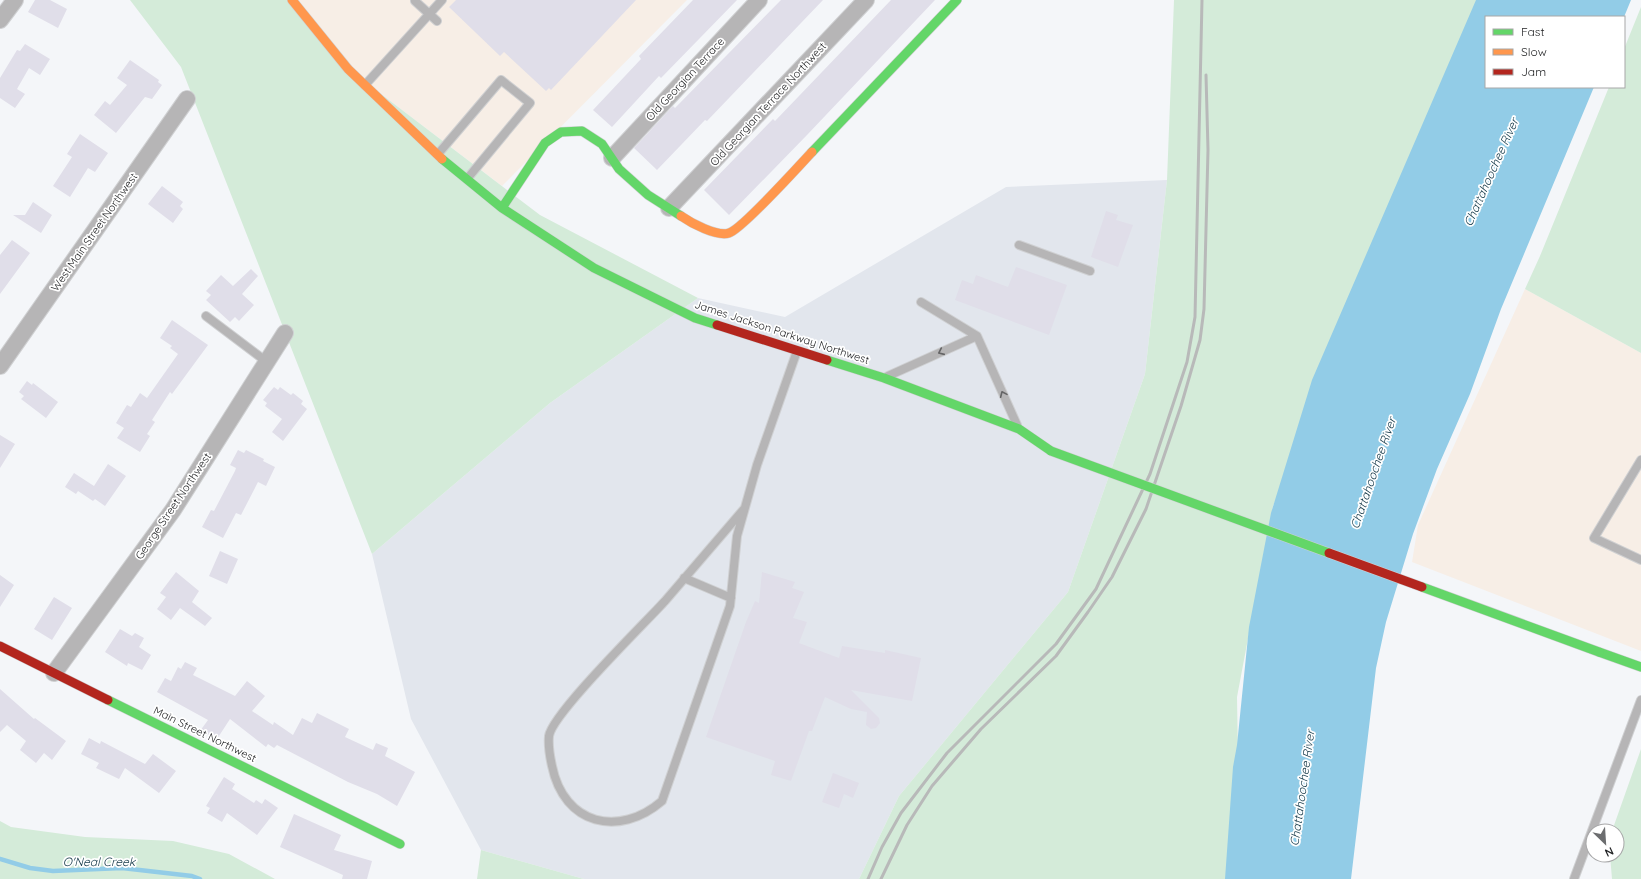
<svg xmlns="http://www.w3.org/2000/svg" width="1641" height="879" viewBox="0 0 1641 879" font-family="Quicksand,sans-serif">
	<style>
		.commercial { fill: #f7eee6 }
		.built { fill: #e2e6ed }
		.green { fill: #d4ebd9 }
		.water { fill: #92cce7 }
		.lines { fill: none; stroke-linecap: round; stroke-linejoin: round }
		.stream { stroke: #92cce7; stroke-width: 4.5 }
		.building { fill: #e0dee9 }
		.lane-casing { stroke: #cfd0d2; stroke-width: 10 }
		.street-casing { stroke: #cfd0d2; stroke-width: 18 }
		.fast-casing { stroke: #cfd0d2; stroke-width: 10 }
		.slow-casing { stroke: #cfd0d2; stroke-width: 10 }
		.jam-casing { stroke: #cfd0d2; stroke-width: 10 }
		.lane { stroke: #b6b5b6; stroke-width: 8 }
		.street { stroke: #b6b5b6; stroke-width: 16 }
		.fast { stroke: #63d668; stroke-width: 9 }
		.slow { stroke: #ff974d; stroke-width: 9 }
		.jam { stroke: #b3261e; stroke-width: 9 }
		.rail { stroke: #b8b9b9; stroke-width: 3 }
		.fast-bridge-casing { stroke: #cfd0d2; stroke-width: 10; stroke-linecap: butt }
		.jam-bridge-casing { stroke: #cfd0d2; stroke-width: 10; stroke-linecap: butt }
		.fast-bridge { stroke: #63d668; stroke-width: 9 }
		.jam-bridge { stroke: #b3261e; stroke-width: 9 }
		.oneway { stroke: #656566 }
		.labels { text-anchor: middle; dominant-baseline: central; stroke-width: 3.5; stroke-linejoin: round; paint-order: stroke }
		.street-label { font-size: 11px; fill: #222325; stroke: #fff }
		.water-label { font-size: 12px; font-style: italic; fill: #123747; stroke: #fff }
	</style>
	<rect width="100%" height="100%" fill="#f4f6f9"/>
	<path class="commercial" d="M 293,0 L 687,0 L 502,186 L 360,78 Z
		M 1525,289 L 1641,353 L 1641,651 L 1412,562 L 1418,525 Z"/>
	<path class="built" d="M 1167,180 L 1145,374 L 1068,592 L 899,796 L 859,879 L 584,879 L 481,850 L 411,719 L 372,554 L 550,403 L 698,298 L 785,317 L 1006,187 Z"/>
	<path class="green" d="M 130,0 L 293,0 L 360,78 L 540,215 L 698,298 L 550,403 L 372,554 L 181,67 Z
		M 1174,0 L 1494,0 L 1273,506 L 1237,697 L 1240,879 L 859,879 L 899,796 L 1068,592 L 1145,374 L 1167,180 Z
		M 1641,7 L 1641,353 L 1525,289 L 1540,256 L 1609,87 L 1624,87 L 1624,49 Z
		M 1641,749 L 1641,879 L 1612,879 L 1610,855 L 1617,855 L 1617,831 L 1612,831 Z
		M 0,821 L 11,827 L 85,837 L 173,841 L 229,854 L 275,879 L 0,879 Z
		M 481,850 L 584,879 L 477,879 Z"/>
	<path class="water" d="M 1476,0 L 1631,0 L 1624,17 L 1486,17 L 1486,87 L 1594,87 L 1501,309 L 1470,394 L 1437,469 L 1413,534 L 1386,622 L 1376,668 L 1351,879 L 1225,879 L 1233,767 L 1237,745 L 1249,627 L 1271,513 L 1312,380 Z"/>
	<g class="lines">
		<path class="stream" d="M 0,859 L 30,868 L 53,871 L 122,868 L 192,876 L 200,879"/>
	</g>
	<path class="building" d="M 35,0 L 50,0 L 67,9 L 58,28 L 28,12 Z
		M 456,0 L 636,0 L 551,90 L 549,88 L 546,91 L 504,52 L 500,56 L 449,7 Z
		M 693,0 L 737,0 L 661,78 L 659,76 L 612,127 L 593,110 L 641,59 L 639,56 Z
		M 781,0 L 823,0 L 707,121 L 705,120 L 657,170 L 634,148 L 673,106 L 675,108 Z
		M 891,0 L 935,0 L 807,135 L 729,215 L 704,190 L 773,119 L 775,121 Z
		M 25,44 L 50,59 L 40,75 L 29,68 L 17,89 L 25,94 L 15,108 L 0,98 L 0,78 L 17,50 L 20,51 Z
		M 130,60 L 159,80 L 158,82 L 162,85 L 152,99 L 145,97 L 116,133 L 94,115 L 105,101 L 110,105 L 127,85 L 117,78 Z
		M 80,134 L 108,153 L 95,172 L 88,168 L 70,197 L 53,186 L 72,157 L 67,154 Z
		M 162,186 L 183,202 L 180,206 L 183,209 L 173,223 L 148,204 Z
		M 33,202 L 52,215 L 41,233 L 13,215 L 25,215 Z
		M 1106,211 L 1118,215 L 1116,220 L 1133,225 L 1118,267 L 1091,257 Z
		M 12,240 L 30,253 L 0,294 L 0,255 Z
		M 1016,267 L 1067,285 L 1049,335 L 955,300 L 962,280 L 973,284 L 976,275 L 1008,287 Z
		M 251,269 L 258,276 L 242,294 L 254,305 L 239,321 L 235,317 L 230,322 L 206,300 L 211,295 L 206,291 L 221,275 L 233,286 Z
		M 172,320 L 208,345 L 172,394 L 170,392 L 152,420 L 155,422 L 147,434 L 150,436 L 140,452 L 117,438 L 124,428 L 116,423 L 127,405 L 131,407 L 140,393 L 147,398 L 178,354 L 170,348 L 172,346 L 160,338 Z
		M 27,381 L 32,385 L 33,383 L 58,402 L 46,418 L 21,399 L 24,396 L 19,392 Z
		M 274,387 L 278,390 L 280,387 L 291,395 L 293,393 L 303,401 L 301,404 L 307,409 L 283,441 L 272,432 L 282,419 L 265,406 L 267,403 L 263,400 Z
		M 0,435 L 15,444 L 0,468 Z
		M 238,450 L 244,453 L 246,450 L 264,459 L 263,461 L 275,467 L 266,486 L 258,482 L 241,515 L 236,513 L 223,538 L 202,527 L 211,510 L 214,511 L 235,471 L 236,468 L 230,465 Z
		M 108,464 L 126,476 L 105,506 L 95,499 L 93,501 L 78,491 L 76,494 L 65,487 L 74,473 L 94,486 Z
		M 220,551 L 238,559 L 227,584 L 209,576 Z
		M 176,572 L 199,591 L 192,602 L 212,618 L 205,626 L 180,608 L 171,620 L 157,609 L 166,597 L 160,593 Z
		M 762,572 L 795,582 L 792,588 L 804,592 L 793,618 L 807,622 L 799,643 L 839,658 L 842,646 L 885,653 L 885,650 L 921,658 L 912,701 L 851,690 L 879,718 L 880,723 L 876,728 L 871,729 L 866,725 L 867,712 L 851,709 L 825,697 L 812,731 L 809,731 L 791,781 L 771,775 L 775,761 L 706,737 L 746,622 L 755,601 L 759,603 Z
		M 0,575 L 14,585 L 0,607 Z
		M 54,597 L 72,608 L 52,640 L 34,629 Z
		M 120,629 L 132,636 L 135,633 L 144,638 L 139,647 L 151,655 L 142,670 L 128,663 L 127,666 L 105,652 Z
		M 185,662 L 197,668 L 193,675 L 235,696 L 247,681 L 265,696 L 252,711 L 273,725 L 274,722 L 293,735 L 302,718 L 312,723 L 317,713 L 349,729 L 345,737 L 373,750 L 376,743 L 388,748 L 385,756 L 415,772 L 397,806 L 377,794 L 348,782 L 277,745 L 274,748 L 268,744 L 266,747 L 230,719 L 217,739 L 200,731 L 208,720 L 157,692 L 165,678 L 171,681 L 178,667 L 181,669 Z
		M 0,689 L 34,719 L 35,718 L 66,741 L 52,760 L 44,753 L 36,763 L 20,750 L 26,741 L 7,725 L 0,732 Z
		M 89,738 L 100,744 L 101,741 L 145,764 L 153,754 L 176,771 L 159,793 L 125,768 L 119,779 L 96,768 L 99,763 L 81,754 Z
		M 833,773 L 859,783 L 853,798 L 844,794 L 839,808 L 822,802 Z
		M 224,777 L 235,784 L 232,789 L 254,803 L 256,800 L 262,804 L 265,799 L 278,808 L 257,835 L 227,813 L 222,822 L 207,813 L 210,808 L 206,806 Z
		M 294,814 L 341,835 L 334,850 L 372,861 L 367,879 L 342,879 L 343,875 L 280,847 Z"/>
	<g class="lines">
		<defs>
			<path id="lane" d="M 415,1 L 437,21
				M 365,85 L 442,0
				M 438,154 L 501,80 L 530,103 L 467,179
				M 1019,245 L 1090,271
				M 921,302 L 977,336 L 1017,425
				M 206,316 L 267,362
				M 888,376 L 977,336
				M 1641,460 L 1594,538 L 1641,560
				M 744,509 C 718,539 692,570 665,601 C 645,623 552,714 549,736 C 548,746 550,757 552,766 C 564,825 619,838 662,801 L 730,606 L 737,536 L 757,465 L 797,351
				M 684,578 L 731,598
				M 1574,879 L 1641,700"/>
			<path id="street" d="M 0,20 L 15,0
				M 612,158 L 759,0
				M 669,208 L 866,0
				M 0,366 L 187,99
				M 54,673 L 173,510 L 285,333"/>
			<path id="fast" d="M 812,152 L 957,0
				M 442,159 L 502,208 L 594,268 L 695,318 L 717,325
				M 502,208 L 545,143 L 561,132 L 582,131 L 602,144 L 619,169 L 648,195 L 681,216
				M 827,360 L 884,378 L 1019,429 L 1051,451
				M 1599,652 L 1641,667
				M 108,700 L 400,844"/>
			<path id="slow" d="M 292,0 L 348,69 L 442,159
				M 681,216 C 691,223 717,237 729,233 C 742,229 799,166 812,152"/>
			<path id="jam" d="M 717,325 L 827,360
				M 0,646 L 108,700"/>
		</defs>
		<use href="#lane" class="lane-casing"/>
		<use href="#street" class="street-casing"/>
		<use href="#fast" class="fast-casing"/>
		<use href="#slow" class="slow-casing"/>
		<use href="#jam" class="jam-casing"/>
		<use href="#lane" class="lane"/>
		<use href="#street" class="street"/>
		<use href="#fast" class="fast"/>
		<use href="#slow" class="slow"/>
		<use href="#jam" class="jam"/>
		<path class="rail" d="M 868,879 L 882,847 L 901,813 L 947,753 L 1056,644 L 1096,589 L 1150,474 L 1187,362 L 1195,317 L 1202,0
			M 881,879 L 907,825 L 932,786 L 981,729 L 1056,656 L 1088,612 L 1112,577 L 1146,509 L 1181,406 L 1200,340 L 1204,309 L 1208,150 L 1206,75"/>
		<defs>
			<path id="fast-bridge" d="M 1051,451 L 1329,553
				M 1422,587 L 1599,652"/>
			<path id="jam-bridge" d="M 1329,553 L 1422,587"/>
		</defs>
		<use href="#fast-bridge" class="fast-bridge-casing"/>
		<use href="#jam-bridge" class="jam-bridge-casing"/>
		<use href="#fast-bridge" class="fast-bridge"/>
		<use href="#jam-bridge" class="jam-bridge"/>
	</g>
	<defs><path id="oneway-chevron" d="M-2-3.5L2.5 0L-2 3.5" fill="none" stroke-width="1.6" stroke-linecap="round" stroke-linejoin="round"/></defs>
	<g class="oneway">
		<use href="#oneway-chevron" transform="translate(941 352) rotate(156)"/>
		<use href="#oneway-chevron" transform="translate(1003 394) rotate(-114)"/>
	</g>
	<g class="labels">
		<g class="street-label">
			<text transform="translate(685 79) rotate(-47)">Old Georgian Terrace</text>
			<text transform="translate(768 104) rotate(-47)">Old Georgian Terrace Northwest</text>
			<text transform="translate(94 232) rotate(-55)">West Main Street Northwest</text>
			<text transform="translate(782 332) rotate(18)">James Jackson Parkway Northwest</text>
			<text transform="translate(173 506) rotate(-56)">George Street Northwest</text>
			<text transform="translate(205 734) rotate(26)">Main Street Northwest</text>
		</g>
		<g class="water-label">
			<text transform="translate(1491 172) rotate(-66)">Chattahoochee River</text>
			<text transform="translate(1373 473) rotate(-71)">Chattahoochee River</text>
			<text transform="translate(1302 788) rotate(-82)">Chattahoochee River</text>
			<text x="99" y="861">O'Neal Creek</text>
		</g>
	</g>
	<rect x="1485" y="16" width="140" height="72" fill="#ffffff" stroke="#a7a7a8"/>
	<rect x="1493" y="29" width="20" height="6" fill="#63d668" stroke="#a7a7a8"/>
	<text x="1521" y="36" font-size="12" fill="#222325">Fast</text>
	<rect x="1493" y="49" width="20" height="6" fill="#ff974d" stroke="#a7a7a8"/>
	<text x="1521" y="56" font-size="12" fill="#222325">Slow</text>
	<rect x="1493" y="69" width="20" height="6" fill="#b3261e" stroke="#a7a7a8"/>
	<text x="1521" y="76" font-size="12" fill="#222325">Jam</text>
	<g transform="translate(1605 843) rotate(155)"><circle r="19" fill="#ffffff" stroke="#a7a7a8"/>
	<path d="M0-3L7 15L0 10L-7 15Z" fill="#6c6d6f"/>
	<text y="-6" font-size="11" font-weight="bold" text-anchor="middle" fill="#222325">N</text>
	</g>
</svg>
